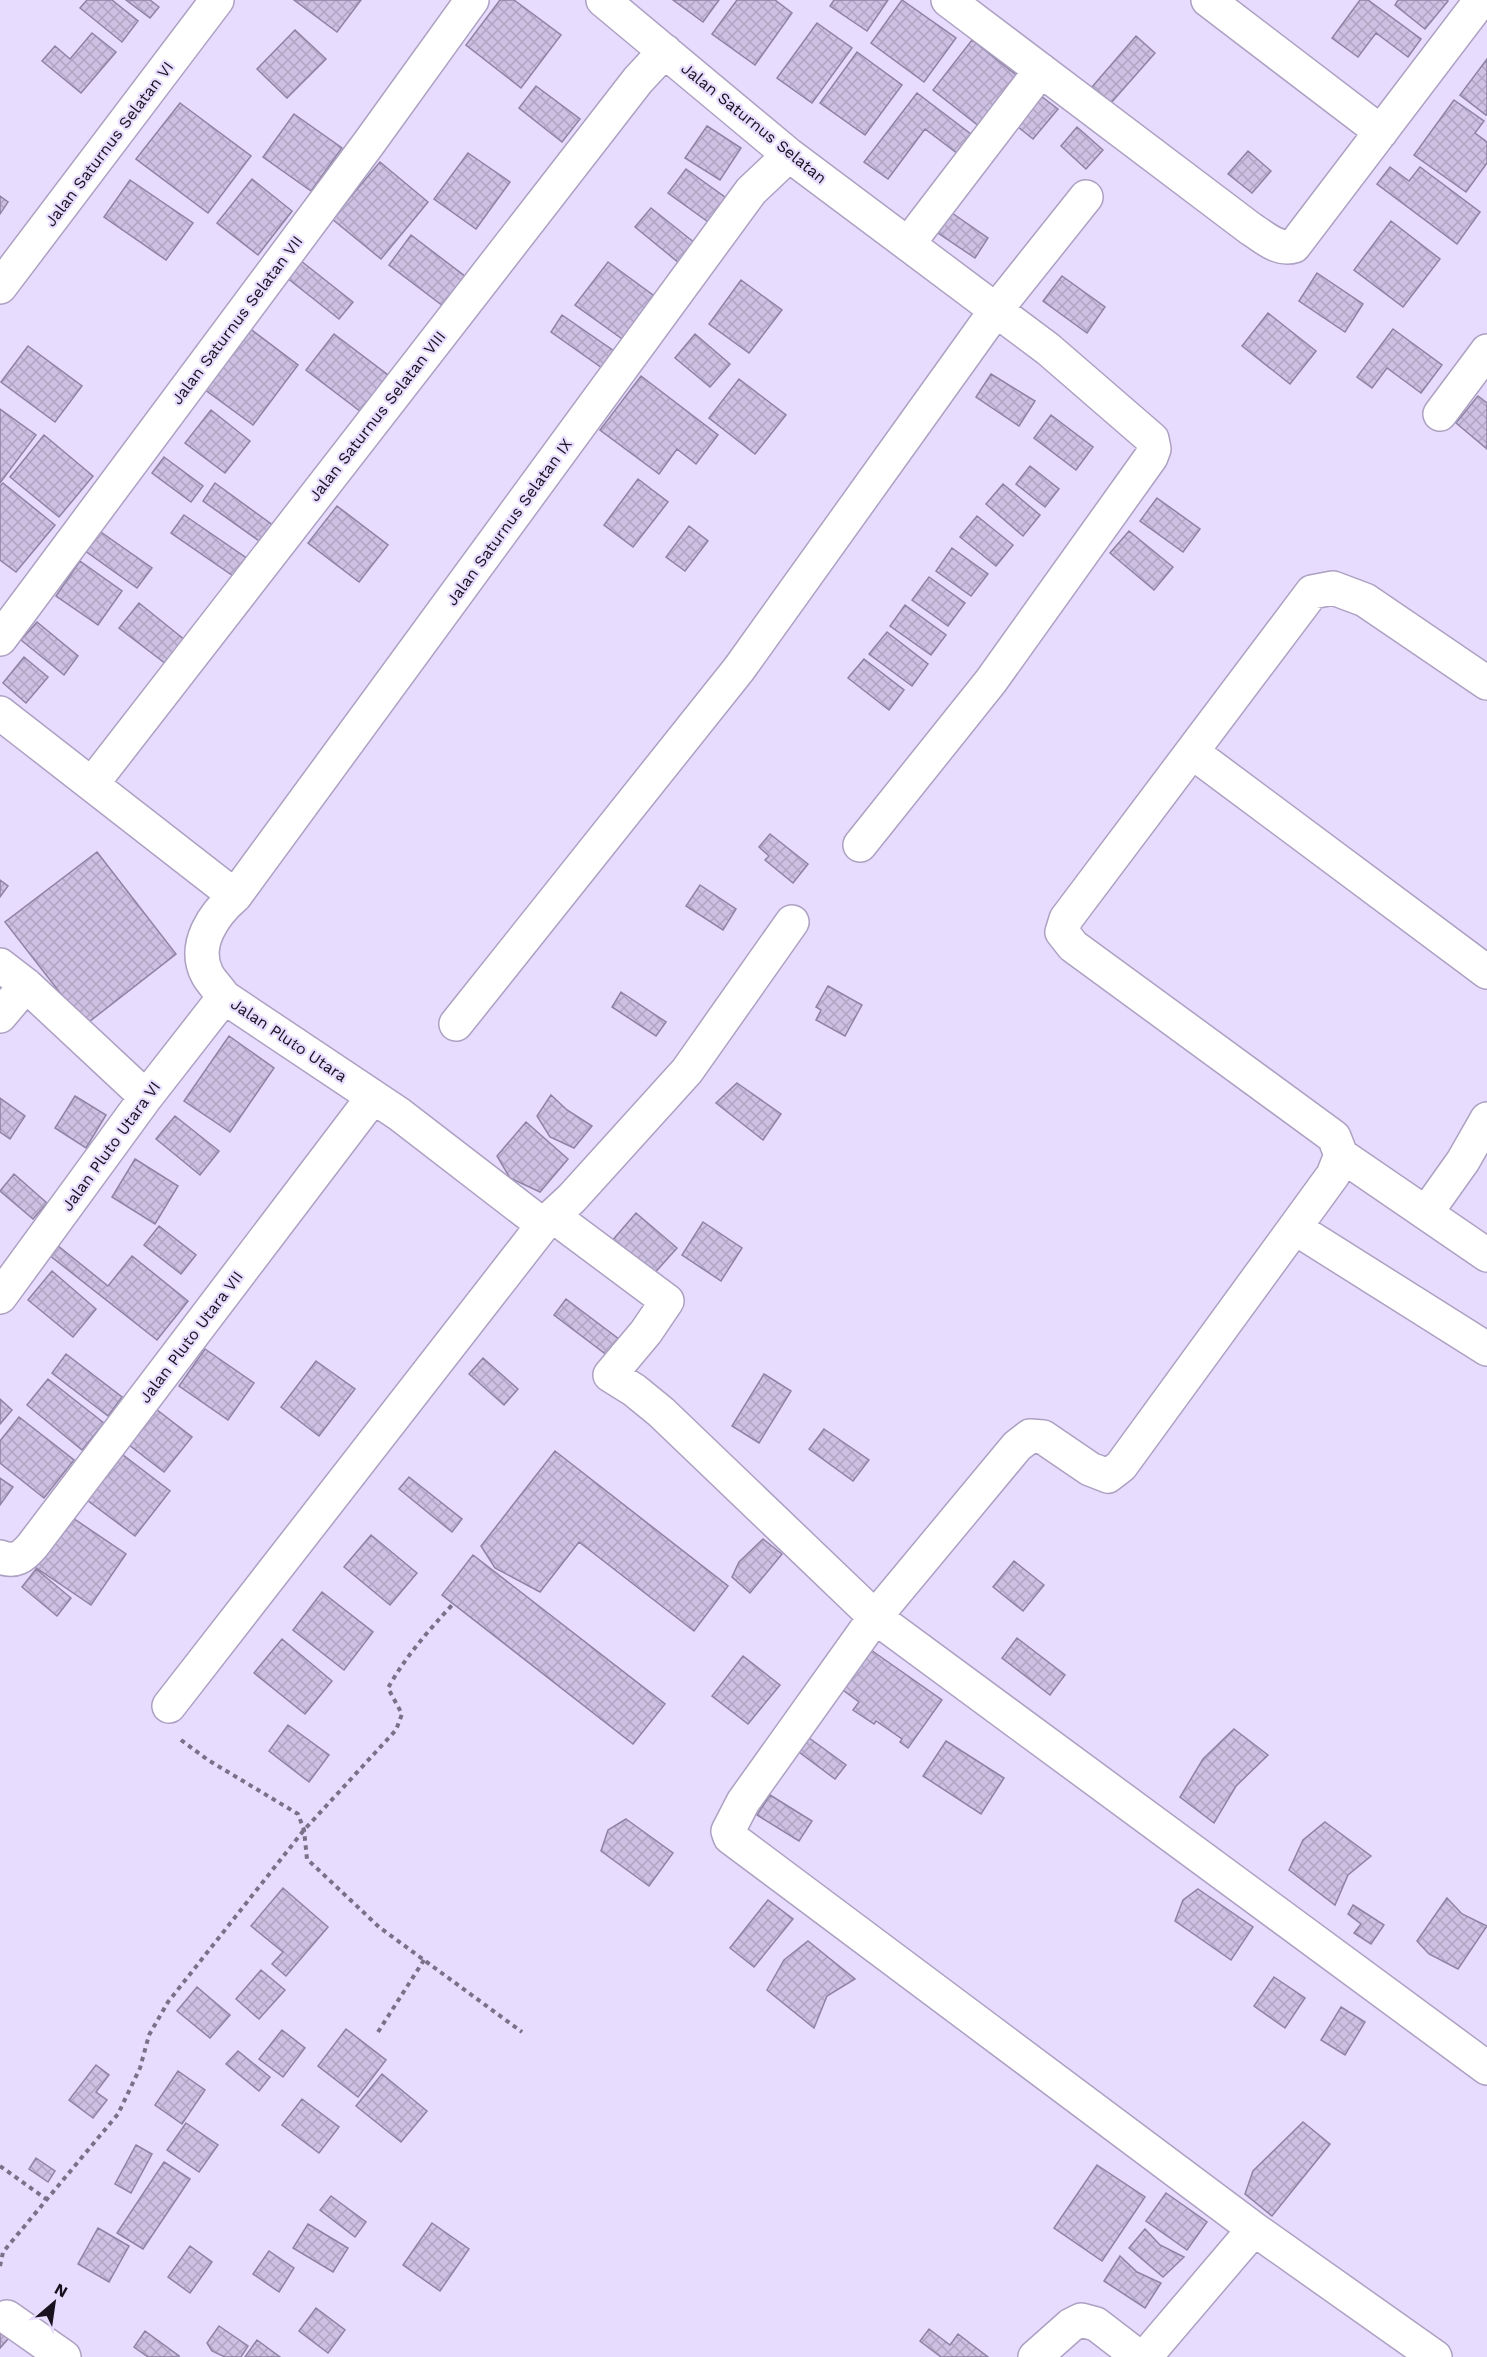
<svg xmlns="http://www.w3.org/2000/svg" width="1487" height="2357" viewBox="0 0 1487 2357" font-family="'Work Sans',sans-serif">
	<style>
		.building { fill: url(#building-cross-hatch); stroke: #8e83a3; stroke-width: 1.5 }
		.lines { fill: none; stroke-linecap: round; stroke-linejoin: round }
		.street-casing { stroke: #ada1c2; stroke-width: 36 }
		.path { stroke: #797188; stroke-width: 4; stroke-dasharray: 4.5 4.5; stroke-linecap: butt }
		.street { stroke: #fff; stroke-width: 33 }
		.labels { text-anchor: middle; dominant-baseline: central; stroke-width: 4.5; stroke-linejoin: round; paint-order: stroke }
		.street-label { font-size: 16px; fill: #17121e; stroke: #e7dbfe }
	</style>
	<defs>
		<pattern id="building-cross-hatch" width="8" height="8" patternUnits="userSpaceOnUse" patternTransform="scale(1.5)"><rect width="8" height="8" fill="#cdc0e3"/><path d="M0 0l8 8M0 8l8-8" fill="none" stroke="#afa4c2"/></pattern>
	</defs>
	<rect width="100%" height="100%" fill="#e7dbfe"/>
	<path class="building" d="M 87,0 L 112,0 L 138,21 L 122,42 L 80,8 Z
		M 126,0 L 150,0 L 159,7 L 150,18 Z
		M 294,0 L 361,0 L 337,32 Z
		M 500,0 L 514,0 L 561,35 L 521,88 L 466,45 Z
		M 673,0 L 719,0 L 703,22 Z
		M 737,0 L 775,0 L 792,13 L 755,65 L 712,34 Z
		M 834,0 L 888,0 L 867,31 L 830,6 Z
		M 902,0 L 956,38 L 924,82 L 871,43 Z
		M 1360,0 L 1368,0 L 1421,39 L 1408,57 L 1376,33 L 1358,57 L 1332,38 Z
		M 1398,0 L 1447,0 L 1448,1 L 1425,29 L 1395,5 Z
		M 817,23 L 852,48 L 812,103 L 777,78 Z
		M 295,30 L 326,59 L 287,98 L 257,69 Z
		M 92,33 L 116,52 L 81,93 L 42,61 L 55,46 L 70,59 Z
		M 1136,36 L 1155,53 L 1111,103 L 1092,87 Z
		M 972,40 L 1019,77 L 980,127 L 933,90 Z
		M 857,52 L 902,85 L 865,135 L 820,103 Z
		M 1487,59 L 1487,113 L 1486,115 L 1460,95 Z
		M 536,86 L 580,119 L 562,142 L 519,108 Z
		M 917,93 L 976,138 L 962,157 L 925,129 L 888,179 L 864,162 Z
		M 1037,93 L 1058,109 L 1033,139 L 1013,123 Z
		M 1454,100 L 1484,121 L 1475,133 L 1487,142 L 1487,163 L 1466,192 L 1414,155 Z
		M 180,103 L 251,156 L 208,213 L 136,159 Z
		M 294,114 L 342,148 L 311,191 L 263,157 Z
		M 707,126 L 741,148 L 720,180 L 685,158 Z
		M 1077,127 L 1103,150 L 1086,169 L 1061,146 Z
		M 1248,151 L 1271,171 L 1252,193 L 1228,174 Z
		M 468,153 L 510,182 L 476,229 L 434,199 Z
		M 380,162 L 428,202 L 381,259 L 332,219 Z
		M 1390,167 L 1409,181 L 1420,167 L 1480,212 L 1457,244 L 1377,184 Z
		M 686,169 L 736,205 L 718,229 L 668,193 Z
		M 252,179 L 292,211 L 258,255 L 217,223 Z
		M 130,180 L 193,223 L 166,260 L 104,217 Z
		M 0,196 L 8,202 L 0,214 Z
		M 651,208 L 695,243 L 679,263 L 635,227 Z
		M 952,213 L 988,238 L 975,258 L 938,233 Z
		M 1391,221 L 1440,259 L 1403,307 L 1354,270 Z
		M 411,235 L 466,277 L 443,306 L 389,265 Z
		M 296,257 L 353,302 L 339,319 L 282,274 Z
		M 608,262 L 657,298 L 625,341 L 575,305 Z
		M 1317,273 L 1363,304 L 1345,332 L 1299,301 Z
		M 1062,276 L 1105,307 L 1087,333 L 1043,301 Z
		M 741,280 L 782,310 L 749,353 L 709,324 Z
		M 1268,313 L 1316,351 L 1290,384 L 1242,346 Z
		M 562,315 L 614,351 L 602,368 L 551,332 Z
		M 249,328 L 298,365 L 253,425 L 204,389 Z
		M 1393,329 L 1442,365 L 1421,393 L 1387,368 L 1372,388 L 1357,377 Z
		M 334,334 L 388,375 L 361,412 L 306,370 Z
		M 695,334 L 730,364 L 710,387 L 675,358 Z
		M 28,346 L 82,386 L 55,422 L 1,382 Z
		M 991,374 L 1035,401 L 1019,426 L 976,397 Z
		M 641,376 L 718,435 L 696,464 L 677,449 L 659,474 L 600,430 Z
		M 739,379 L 786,415 L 755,454 L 709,418 Z
		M 1478,396 L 1487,403 L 1487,449 L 1456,423 Z
		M 0,409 L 36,435 L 0,483 Z
		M 211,410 L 250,441 L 225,473 L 185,443 Z
		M 1051,415 L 1093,447 L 1076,470 L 1034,438 Z
		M 44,435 L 93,476 L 59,517 L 10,477 Z
		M 164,457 L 203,486 L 191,502 L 152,473 Z
		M 1030,466 L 1059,489 L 1045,507 L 1016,484 Z
		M 638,479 L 668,502 L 633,547 L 604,525 Z
		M 3,483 L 55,525 L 16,572 L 0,560 L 0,486 Z
		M 215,483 L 274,526 L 262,543 L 203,501 Z
		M 1003,484 L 1040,515 L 1023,536 L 986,504 Z
		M 1157,498 L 1200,529 L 1183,552 L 1140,521 Z
		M 337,506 L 388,545 L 359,582 L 308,543 Z
		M 184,515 L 248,559 L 236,578 L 171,533 Z
		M 977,516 L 1013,545 L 996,566 L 960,537 Z
		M 689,526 L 708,541 L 685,571 L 666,557 Z
		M 98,530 L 152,568 L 137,588 L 84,550 Z
		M 1129,531 L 1173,567 L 1154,590 L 1110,553 Z
		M 952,548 L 988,574 L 971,596 L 936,571 Z
		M 80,561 L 122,591 L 98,625 L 56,596 Z
		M 929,577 L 965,603 L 948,626 L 912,600 Z
		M 139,603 L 185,640 L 166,664 L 119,628 Z
		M 905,605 L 946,635 L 931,655 L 890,626 Z
		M 37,622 L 78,656 L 64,675 L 21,640 Z
		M 887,632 L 928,664 L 912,686 L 869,654 Z
		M 24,657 L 48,677 L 26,703 L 3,683 Z
		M 864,659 L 904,690 L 889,710 L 848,678 Z
		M 770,834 L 808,864 L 793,883 L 765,860 L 769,856 L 759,847 Z
		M 97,852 L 176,954 L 85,1025 L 5,922 Z
		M 0,880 L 8,886 L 0,897 Z
		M 700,885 L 736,909 L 723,930 L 686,906 Z
		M 828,986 L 862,1005 L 845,1036 L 816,1020 L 821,1010 L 816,1007 Z
		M 621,992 L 666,1022 L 656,1036 L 612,1007 Z
		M 229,1036 L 274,1068 L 230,1132 L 184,1101 Z
		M 737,1083 L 781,1114 L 763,1140 L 716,1103 Z
		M 551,1095 L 567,1110 L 592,1126 L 574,1148 L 550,1137 L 537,1116 Z
		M 75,1096 L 106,1115 L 86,1148 L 55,1128 Z
		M 0,1098 L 25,1116 L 10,1139 L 0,1132 Z
		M 175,1116 L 219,1151 L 200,1175 L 156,1139 Z
		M 526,1122 L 568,1159 L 540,1192 L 510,1178 L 497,1156 Z
		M 135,1159 L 178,1186 L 155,1224 L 112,1197 Z
		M 14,1174 L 47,1203 L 33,1219 L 0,1191 Z
		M 636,1213 L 677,1248 L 651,1277 L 611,1242 Z
		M 703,1222 L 742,1248 L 721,1281 L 682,1255 Z
		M 159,1226 L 196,1255 L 181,1274 L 144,1245 Z
		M 57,1245 L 108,1286 L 132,1256 L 188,1301 L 157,1340 L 49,1255 Z
		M 52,1271 L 96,1309 L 73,1337 L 28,1300 Z
		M 566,1299 L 628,1346 L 616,1362 L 554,1315 Z
		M 205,1349 L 254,1383 L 228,1420 L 179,1386 Z
		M 66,1354 L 122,1397 L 108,1416 L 52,1373 Z
		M 483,1358 L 518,1389 L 504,1405 L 469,1374 Z
		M 316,1361 L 355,1389 L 319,1436 L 281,1407 Z
		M 764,1374 L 791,1391 L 759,1443 L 732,1426 Z
		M 48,1379 L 104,1423 L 82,1450 L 27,1405 Z
		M 0,1399 L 12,1410 L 0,1424 Z
		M 152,1406 L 192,1437 L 164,1472 L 124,1441 Z
		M 19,1417 L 74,1460 L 44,1498 L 0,1463 L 0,1441 Z
		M 824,1429 L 869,1460 L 853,1481 L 809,1449 Z
		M 114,1448 L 170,1491 L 135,1536 L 79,1494 Z
		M 555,1451 L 728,1586 L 694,1631 L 579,1542 L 540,1592 L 495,1568 L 481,1546 Z
		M 409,1477 L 462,1519 L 452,1532 L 399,1489 Z
		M 0,1478 L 13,1487 L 0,1505 Z
		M 67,1514 L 126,1554 L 91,1605 L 32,1565 Z
		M 371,1535 L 417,1573 L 390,1605 L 344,1567 Z
		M 763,1539 L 782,1554 L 750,1593 L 732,1577 L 739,1562 Z
		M 473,1555 L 665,1704 L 633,1744 L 442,1595 Z
		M 1014,1561 L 1044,1585 L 1023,1611 L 993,1587 Z
		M 36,1569 L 71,1598 L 57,1616 L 22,1587 Z
		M 322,1592 L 373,1632 L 344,1670 L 293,1630 Z
		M 1017,1638 L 1065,1675 L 1050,1695 L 1002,1658 Z
		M 282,1639 L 332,1681 L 305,1714 L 254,1673 Z
		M 871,1650 L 942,1700 L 908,1748 L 900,1742 L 902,1739 L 876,1721 L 874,1724 L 853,1710 L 859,1702 L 843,1690 Z
		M 743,1656 L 780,1685 L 748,1724 L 712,1696 Z
		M 288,1725 L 329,1755 L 309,1782 L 269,1751 Z
		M 1234,1729 L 1268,1755 L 1236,1786 L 1214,1823 L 1180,1797 L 1203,1759 Z
		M 805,1735 L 846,1765 L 835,1779 L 795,1749 Z
		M 946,1741 L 1004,1778 L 981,1814 L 923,1776 Z
		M 770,1795 L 812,1821 L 799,1841 L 757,1815 Z
		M 626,1819 L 673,1853 L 649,1886 L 601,1851 L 608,1830 Z
		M 1325,1822 L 1371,1856 L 1348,1875 L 1335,1905 L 1289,1870 L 1303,1840 Z
		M 283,1888 L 328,1927 L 286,1976 L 272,1964 L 283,1952 L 251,1926 Z
		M 1198,1889 L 1253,1927 L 1231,1960 L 1175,1921 L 1183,1900 Z
		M 1447,1898 L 1462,1914 L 1487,1926 L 1458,1969 L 1429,1954 L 1417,1941 Z
		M 768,1900 L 793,1919 L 754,1967 L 730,1948 Z
		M 1353,1905 L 1384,1925 L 1371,1944 L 1354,1933 L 1361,1924 L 1348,1914 Z
		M 808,1941 L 855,1979 L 827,1996 L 814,2028 L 767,1990 L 784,1960 Z
		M 261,1970 L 285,1990 L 259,2019 L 236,1999 Z
		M 1274,1977 L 1305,1998 L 1285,2028 L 1254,2006 Z
		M 197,1987 L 230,2015 L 210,2038 L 177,2011 Z
		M 1341,2007 L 1365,2022 L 1345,2055 L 1321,2040 Z
		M 346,2029 L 386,2060 L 358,2097 L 318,2066 Z
		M 282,2030 L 305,2048 L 283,2077 L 259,2059 Z
		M 238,2051 L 270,2077 L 259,2091 L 226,2064 Z
		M 96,2065 L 109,2075 L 96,2092 L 107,2100 L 93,2118 L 69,2100 Z
		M 178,2071 L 205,2090 L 182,2124 L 155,2105 Z
		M 382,2074 L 427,2111 L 401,2142 L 356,2106 Z
		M 302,2099 L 339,2127 L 319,2153 L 282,2125 Z
		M 1303,2122 L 1330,2144 L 1272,2216 L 1245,2194 L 1253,2171 Z
		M 186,2123 L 218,2145 L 199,2172 L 167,2150 Z
		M 136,2145 L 152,2154 L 131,2193 L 115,2184 Z
		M 36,2158 L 55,2171 L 48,2182 L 29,2169 Z
		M 164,2162 L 190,2179 L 143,2249 L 117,2233 Z
		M 1097,2165 L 1145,2197 L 1102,2261 L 1054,2228 Z
		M 1166,2193 L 1207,2222 L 1187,2250 L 1146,2221 Z
		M 331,2196 L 366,2222 L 355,2237 L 320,2210 Z
		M 432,2223 L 469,2249 L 440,2291 L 403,2265 Z
		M 308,2224 L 348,2248 L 333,2272 L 293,2248 Z
		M 98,2228 L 129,2246 L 109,2282 L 78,2264 Z
		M 1145,2229 L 1160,2245 L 1184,2257 L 1163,2277 L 1129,2248 Z
		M 190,2246 L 212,2262 L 190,2293 L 168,2277 Z
		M 269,2251 L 294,2268 L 279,2292 L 253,2274 Z
		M 1120,2256 L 1137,2272 L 1161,2283 L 1145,2308 L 1104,2281 Z
		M 316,2308 L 345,2330 L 328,2353 L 299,2331 Z
		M 0,2318 L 15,2331 L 0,2348 Z
		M 219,2326 L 248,2346 L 241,2357 L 225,2357 L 212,2351 L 207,2343 Z
		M 929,2329 L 950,2345 L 958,2334 L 988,2357 L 941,2357 L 920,2341 Z
		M 145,2331 L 179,2356 L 179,2357 L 148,2357 L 134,2347 Z
		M 257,2340 L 280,2357 L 245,2357 Z"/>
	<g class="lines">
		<defs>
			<path id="street" d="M 603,0 L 789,155 L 1048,349 L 1152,439 L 1154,449 L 1151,457 L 991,681 L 860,845
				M 948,0 L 1251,229 C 1264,237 1278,251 1294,246 L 1481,0
				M 1208,0 L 1381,132
				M 908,244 L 1041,70
				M 0,287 L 217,0
				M 1440,414 L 1487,351
				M 0,639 L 369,143 L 472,0
				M 0,713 L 235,896 C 214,914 192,945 207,974 C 211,982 219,989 224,997 L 399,1114 L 543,1225
				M 1192,752 L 1487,972
				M 92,784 L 638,80 L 665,51
				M 235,896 L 751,191 L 789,155
				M 0,965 L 26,985 L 146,1097
				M 0,1016 L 26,985
				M 456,1024 L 739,669 L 996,310 L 1086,197
				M 1341,1155 L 1487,1255
				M 1426,1213 L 1463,1161 L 1487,1119
				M 553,1216 L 667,1301 L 646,1332 L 610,1375 L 634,1390 L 661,1412 L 875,1617 L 1487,2068
				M 1295,1228 L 1487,1349
				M 0,1297 L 146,1097 L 224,997
				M 0,1557 C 15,1563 23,1557 33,1545 L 373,1097
				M 169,1706 L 543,1225 L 572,1198 L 687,1071 L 792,922
				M 7,2317 L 64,2357
				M 1035,2357 L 1071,2325 L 1081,2320 L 1096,2324 L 1139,2357
				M 1145,2357 L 1254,2229
				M 1435,2357 L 1254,2229 L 738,1843 L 730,1837 L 728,1831 L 743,1802 L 875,1617 L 1017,1446 L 1030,1436 L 1043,1437 L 1090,1469 L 1108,1476 L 1121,1466 L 1333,1175 L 1341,1155 L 1334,1137 L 1073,946 L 1062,932 L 1066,919 L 1312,592 L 1333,588 L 1365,600 L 1487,683"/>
		</defs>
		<use href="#street" class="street-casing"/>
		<path class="path" d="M 181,1740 L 208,1760 L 298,1814 L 304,1830 L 307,1859 L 379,1927 L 522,2032
			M 378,2032 L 424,1960
			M 0,2166 L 46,2199
			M 0,2266 L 3,2252 L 118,2114 L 140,2068 L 149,2035 L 168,2002 L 304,1830 L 396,1730 L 402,1714 L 388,1688 C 406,1656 428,1631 453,1604"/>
		<use href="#street" class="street"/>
	</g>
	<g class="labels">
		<g class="street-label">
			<text transform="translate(754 123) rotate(39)">Jalan Saturnus Selatan</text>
			<text transform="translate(109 144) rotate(-53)">Jalan Saturnus Selatan VI</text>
			<text transform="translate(237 320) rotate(-53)">Jalan Saturnus Selatan VII</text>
			<text transform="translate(377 416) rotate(-52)">Jalan Saturnus Selatan VIII</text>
			<text transform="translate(509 522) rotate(-54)">Jalan Saturnus Selatan IX</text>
			<text transform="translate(289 1040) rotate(34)">Jalan Pluto Utara</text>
			<text transform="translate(111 1146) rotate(-54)">Jalan Pluto Utara VI</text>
			<text transform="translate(191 1337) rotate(-53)">Jalan Pluto Utara VII</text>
		</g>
	</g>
	<g transform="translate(54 2303) rotate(29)" stroke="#e7dbfe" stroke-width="4.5" paint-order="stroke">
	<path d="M0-4.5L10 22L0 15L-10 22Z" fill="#17121e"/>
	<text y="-9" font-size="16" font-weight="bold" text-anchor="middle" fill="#17121e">N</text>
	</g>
</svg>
